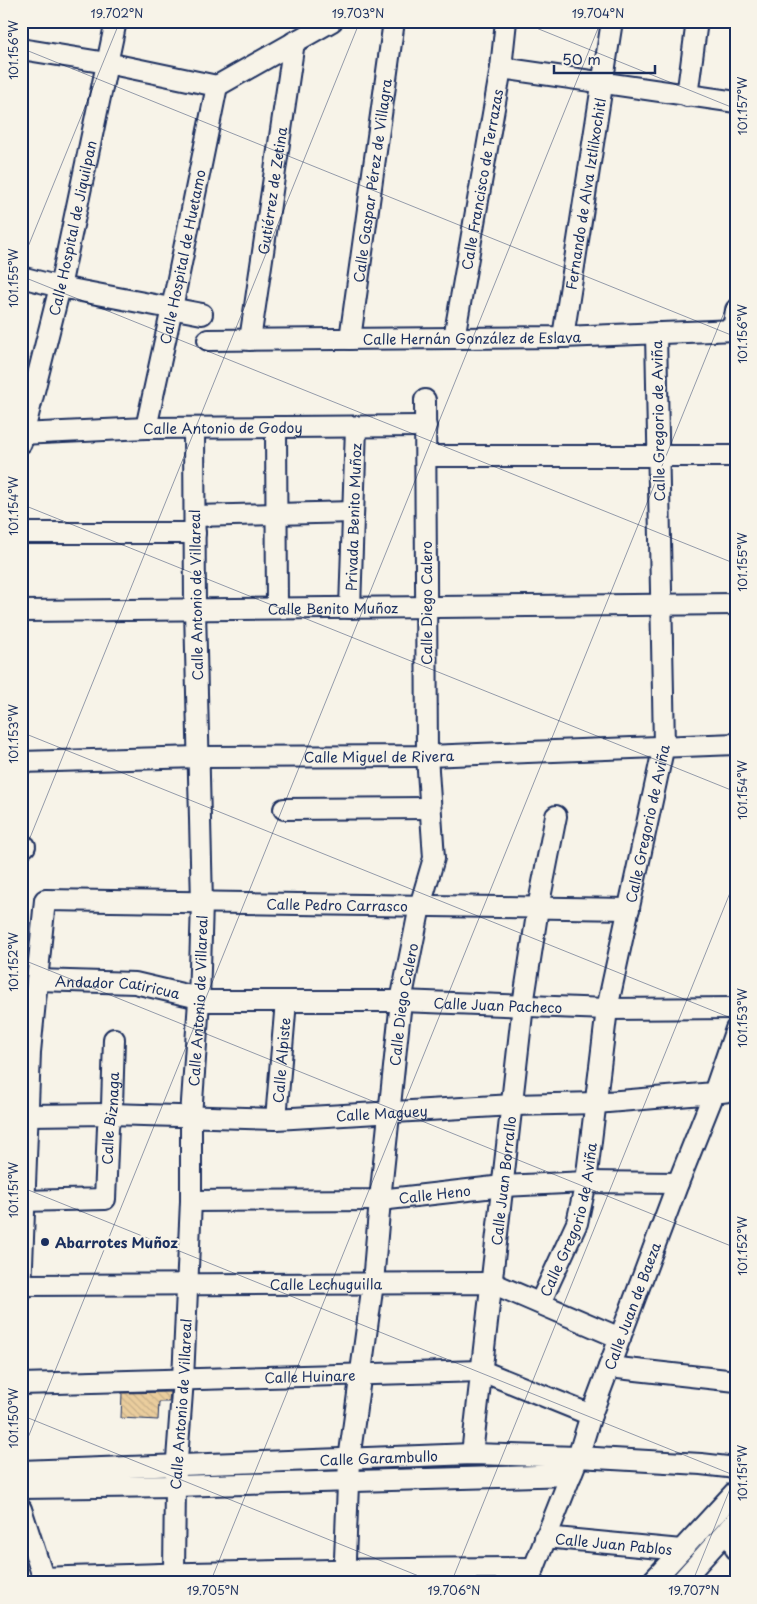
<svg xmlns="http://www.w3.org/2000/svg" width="757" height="1604" viewBox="0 0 757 1604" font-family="'Playpen Sans',sans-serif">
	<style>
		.building { fill: url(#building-back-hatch); stroke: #1b2f5e }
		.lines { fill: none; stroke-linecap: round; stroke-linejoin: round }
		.minor-casing { stroke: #1b2f5e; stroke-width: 24 }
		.minor { stroke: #f7f3e8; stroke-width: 20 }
		.ticks { fill: none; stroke: #1b2f5e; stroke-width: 1; stroke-opacity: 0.45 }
		.poi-dot { fill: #1b2f5e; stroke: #f7f3e8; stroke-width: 2 }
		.labels { text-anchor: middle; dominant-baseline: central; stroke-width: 4.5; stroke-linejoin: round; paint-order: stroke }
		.street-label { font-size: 14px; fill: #1b2f5e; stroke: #f7f3e8 }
		.poi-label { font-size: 14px; font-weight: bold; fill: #1b2f5e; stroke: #f7f3e8; text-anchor: start }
		.neatline { fill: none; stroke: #1b2f5e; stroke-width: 2 }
		.ticks-label { font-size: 12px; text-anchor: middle; fill: #1b2f5e }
	</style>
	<defs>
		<pattern id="building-back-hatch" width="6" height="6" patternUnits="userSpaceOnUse" patternTransform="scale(1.25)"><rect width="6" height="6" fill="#eacd9d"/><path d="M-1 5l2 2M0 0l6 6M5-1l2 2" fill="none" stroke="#c8b08a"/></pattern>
	</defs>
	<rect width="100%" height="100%" fill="#f7f3e8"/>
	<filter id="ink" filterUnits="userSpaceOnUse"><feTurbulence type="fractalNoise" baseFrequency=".02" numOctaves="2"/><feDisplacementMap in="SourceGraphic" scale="10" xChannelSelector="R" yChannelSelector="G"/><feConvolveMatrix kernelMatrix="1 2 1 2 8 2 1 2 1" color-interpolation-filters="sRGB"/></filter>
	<g filter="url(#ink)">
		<path class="building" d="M 170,1392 L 169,1402 L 159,1402 L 158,1420 L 121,1418 L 122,1393 Z"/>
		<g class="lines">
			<defs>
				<g id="minor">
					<path d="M 21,49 L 107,63 L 217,86"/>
					<path d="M 501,68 L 736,102"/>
					<path d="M 217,86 L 332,21"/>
					<path d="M 687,96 L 697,21"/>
					<path d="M 21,277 L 60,287 L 202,314"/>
					<path d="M 733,330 L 736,310"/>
					<path id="s1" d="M 563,337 L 612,21"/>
					<path id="s2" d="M 454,338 L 501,68 L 506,21"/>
					<path id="s3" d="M 350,339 L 394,21"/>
					<path id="s4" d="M 208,340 L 563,337 L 736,330"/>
					<path id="s5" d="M 250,340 L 294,42"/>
					<path d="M 276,427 L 277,608"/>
					<path id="s6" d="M 146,428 L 172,308 L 217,86"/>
					<path id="s7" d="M 21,434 L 146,428 L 426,426"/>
					<path id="s8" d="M 21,443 L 60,287 L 116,21"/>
					<path d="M 426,456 L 736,456"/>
					<path d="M 195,516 L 353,512"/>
					<path d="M 21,533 L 195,533"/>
					<path id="s9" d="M 350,608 L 356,427"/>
					<path id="s10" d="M 21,611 L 736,604"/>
					<path id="s11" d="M 21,762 L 199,757 L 427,756 L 736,744"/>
					<path d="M 284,809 L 430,808"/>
					<path d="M 21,847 L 25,846"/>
					<path id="s12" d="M 37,980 L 135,983 L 199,998"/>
					<path id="s13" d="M 199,1001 L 401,1001 L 607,1009 L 736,1008"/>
					<path id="s14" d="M 27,1115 L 110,1114 L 276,1119 L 513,1105 L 596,1103 L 714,1093 L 736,1090"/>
					<path id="s15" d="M 276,1119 L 286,1001"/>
					<path id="s16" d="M 21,1201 L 105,1199 L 108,1127 L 112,1106 L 114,1039"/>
					<path id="s17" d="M 191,1201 L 380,1200 L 503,1186 L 586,1182 L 678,1183"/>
					<path id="s18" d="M 21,1285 L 492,1283 L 620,1338"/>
					<path id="s19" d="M 21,1291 L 30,1052 L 45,900 L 629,909"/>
					<path id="s20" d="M 540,1303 L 577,1223 L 586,1182 L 607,1009 L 664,745 L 656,333"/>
					<path d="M 609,1367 L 736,1381"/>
					<path id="s21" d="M 21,1384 L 482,1371 L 591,1415"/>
					<path id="s22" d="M 472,1454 L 523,1005 L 538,908 L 556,816"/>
					<path id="s23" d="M 21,1471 L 472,1454 L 578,1457 L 701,1464 L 736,1468"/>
					<path d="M 21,1488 L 175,1486 L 571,1475"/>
					<path d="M 21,1509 L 45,1583"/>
					<path d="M 730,1527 L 736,1549"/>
					<path id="s24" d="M 545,1537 L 681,1550"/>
					<path id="s25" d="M 174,1572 L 175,1486 L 183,1379 L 191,1201 L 191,1116 L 199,1001 L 202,903 L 195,609 L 194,428"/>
					<path d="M 44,1578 C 207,1571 370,1569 534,1568"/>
					<path id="s26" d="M 344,1583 L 349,1460 L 373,1283 L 380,1200 L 401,1001 L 420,906 L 434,858 L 427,756 L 425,400"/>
					<path id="s27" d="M 528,1583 L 578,1457 L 591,1415 L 678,1183 L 714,1093 L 736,1029"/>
					<path d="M 651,1583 L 736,1491"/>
					<path d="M 680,1583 L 736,1521"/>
				</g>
			</defs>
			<use href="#minor" class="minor-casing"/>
			<use href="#minor" class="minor"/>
		</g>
	</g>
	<path class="ticks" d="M 519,21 L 736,109M 21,48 L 736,337M 21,264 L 120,21M 21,276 L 736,564M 21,504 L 736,792M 21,732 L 736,1020M 21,860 L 360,21M 21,959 L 736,1248M 21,1187 L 736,1476M 21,1415 L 436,1583M 21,1455 L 601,21M 210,1583 L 736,283M 451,1583 L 736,878M 692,1583 L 736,1474"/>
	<circle class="poi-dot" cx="45" cy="1242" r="5"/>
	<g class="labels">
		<g class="street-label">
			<text stroke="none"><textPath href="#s3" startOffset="160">Calle Gaspar Pérez de Villagra</textPath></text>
			<text stroke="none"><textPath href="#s2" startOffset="161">Calle Francisco de Terrazas</textPath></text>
			<text stroke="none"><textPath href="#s5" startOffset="151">Gutiérrez de Zetina</textPath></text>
			<text stroke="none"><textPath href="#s1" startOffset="145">Fernando de Alva Iztlilxochitl</textPath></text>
			<text stroke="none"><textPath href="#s8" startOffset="221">Calle Hospital de Jiquilpan</textPath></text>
			<text stroke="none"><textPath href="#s6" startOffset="175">Calle Hospital de Huetamo</textPath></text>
			<text stroke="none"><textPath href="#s4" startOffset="264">Calle Hernán González de Eslava</textPath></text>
			<text transform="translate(658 421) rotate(-91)">Calle Gregorio de Aviña</text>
			<text stroke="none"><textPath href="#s7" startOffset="202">Calle Antonio de Godoy</textPath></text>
			<text stroke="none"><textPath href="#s9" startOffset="91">Privada Benito Muñoz</textPath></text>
			<text transform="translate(196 595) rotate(-91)">Calle Antonio de Villareal</text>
			<text transform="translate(426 603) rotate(-90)">Calle Diego Calero</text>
			<text stroke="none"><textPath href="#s10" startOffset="312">Calle Benito Muñoz</textPath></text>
			<text stroke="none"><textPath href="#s11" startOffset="358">Calle Miguel de Rivera</textPath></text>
			<text stroke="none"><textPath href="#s20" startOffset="494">Calle Gregorio de Aviña</textPath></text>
			<text stroke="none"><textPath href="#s19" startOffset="684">Calle Pedro Carrasco</textPath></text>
			<text stroke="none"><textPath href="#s12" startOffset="81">Andador Catiricua</textPath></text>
			<text stroke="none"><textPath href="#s25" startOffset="572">Calle Antonio de Villareal</textPath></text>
			<text stroke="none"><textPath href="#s26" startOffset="582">Calle Diego Calero</textPath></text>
			<text stroke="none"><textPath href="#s13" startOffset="299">Calle Juan Pacheco</textPath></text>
			<text stroke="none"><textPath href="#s15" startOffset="59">Calle Alpiste</textPath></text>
			<text stroke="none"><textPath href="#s14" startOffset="355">Calle Maguey</textPath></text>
			<text stroke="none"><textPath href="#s16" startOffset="165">Calle Biznaga</textPath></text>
			<text stroke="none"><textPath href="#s22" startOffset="275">Calle Juan Borrallo</textPath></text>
			<text stroke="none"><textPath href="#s17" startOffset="244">Calle Heno</textPath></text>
			<text stroke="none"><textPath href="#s20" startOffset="89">Calle Gregorio de Aviña</textPath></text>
			<text stroke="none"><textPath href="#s18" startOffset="305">Calle Lechuguilla</textPath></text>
			<text stroke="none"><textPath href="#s27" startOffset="296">Calle Juan de Baeza</textPath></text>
			<text stroke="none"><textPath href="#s21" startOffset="289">Calle Huinare</textPath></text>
			<text stroke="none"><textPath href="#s25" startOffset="168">Calle Antonio de Villareal</textPath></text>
			<text stroke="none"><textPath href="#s23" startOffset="358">Calle Garambullo</textPath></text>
			<text stroke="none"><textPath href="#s24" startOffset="69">Calle Juan Pablos</textPath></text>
		</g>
		<g class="poi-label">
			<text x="55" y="1242">Abarrotes Muñoz</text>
		</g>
	</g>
	<rect width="757" height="1604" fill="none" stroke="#f7f3e8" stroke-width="55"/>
	<path d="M554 65v8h101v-8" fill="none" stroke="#1b2f5e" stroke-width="2.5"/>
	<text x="562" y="65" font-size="15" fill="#1b2f5e" stroke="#f7f3e8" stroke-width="4" paint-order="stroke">50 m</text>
	<rect x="28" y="28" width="702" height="1548" class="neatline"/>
	<g class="ticks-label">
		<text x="117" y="18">19.702°N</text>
		<text x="358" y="18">19.703°N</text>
		<text x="598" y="18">19.704°N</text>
		<text transform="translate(14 50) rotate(-90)" y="4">101.156°W</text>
		<text transform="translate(743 106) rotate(-90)" y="4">101.157°W</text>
		<text transform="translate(14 278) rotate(-90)" y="4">101.155°W</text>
		<text transform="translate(743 334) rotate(-90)" y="4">101.156°W</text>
		<text transform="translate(14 506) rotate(-90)" y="4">101.154°W</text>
		<text transform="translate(743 562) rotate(-90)" y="4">101.155°W</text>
		<text transform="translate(14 734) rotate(-90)" y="4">101.153°W</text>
		<text transform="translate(743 790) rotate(-90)" y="4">101.154°W</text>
		<text transform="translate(14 962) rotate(-90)" y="4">101.152°W</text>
		<text transform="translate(743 1018) rotate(-90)" y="4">101.153°W</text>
		<text transform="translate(14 1190) rotate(-90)" y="4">101.151°W</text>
		<text transform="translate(743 1246) rotate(-90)" y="4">101.152°W</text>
		<text transform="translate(14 1418) rotate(-90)" y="4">101.150°W</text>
		<text transform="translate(743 1473) rotate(-90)" y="4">101.151°W</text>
		<text x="213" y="1595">19.705°N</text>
		<text x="454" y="1595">19.706°N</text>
		<text x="694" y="1595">19.707°N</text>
	</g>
</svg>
